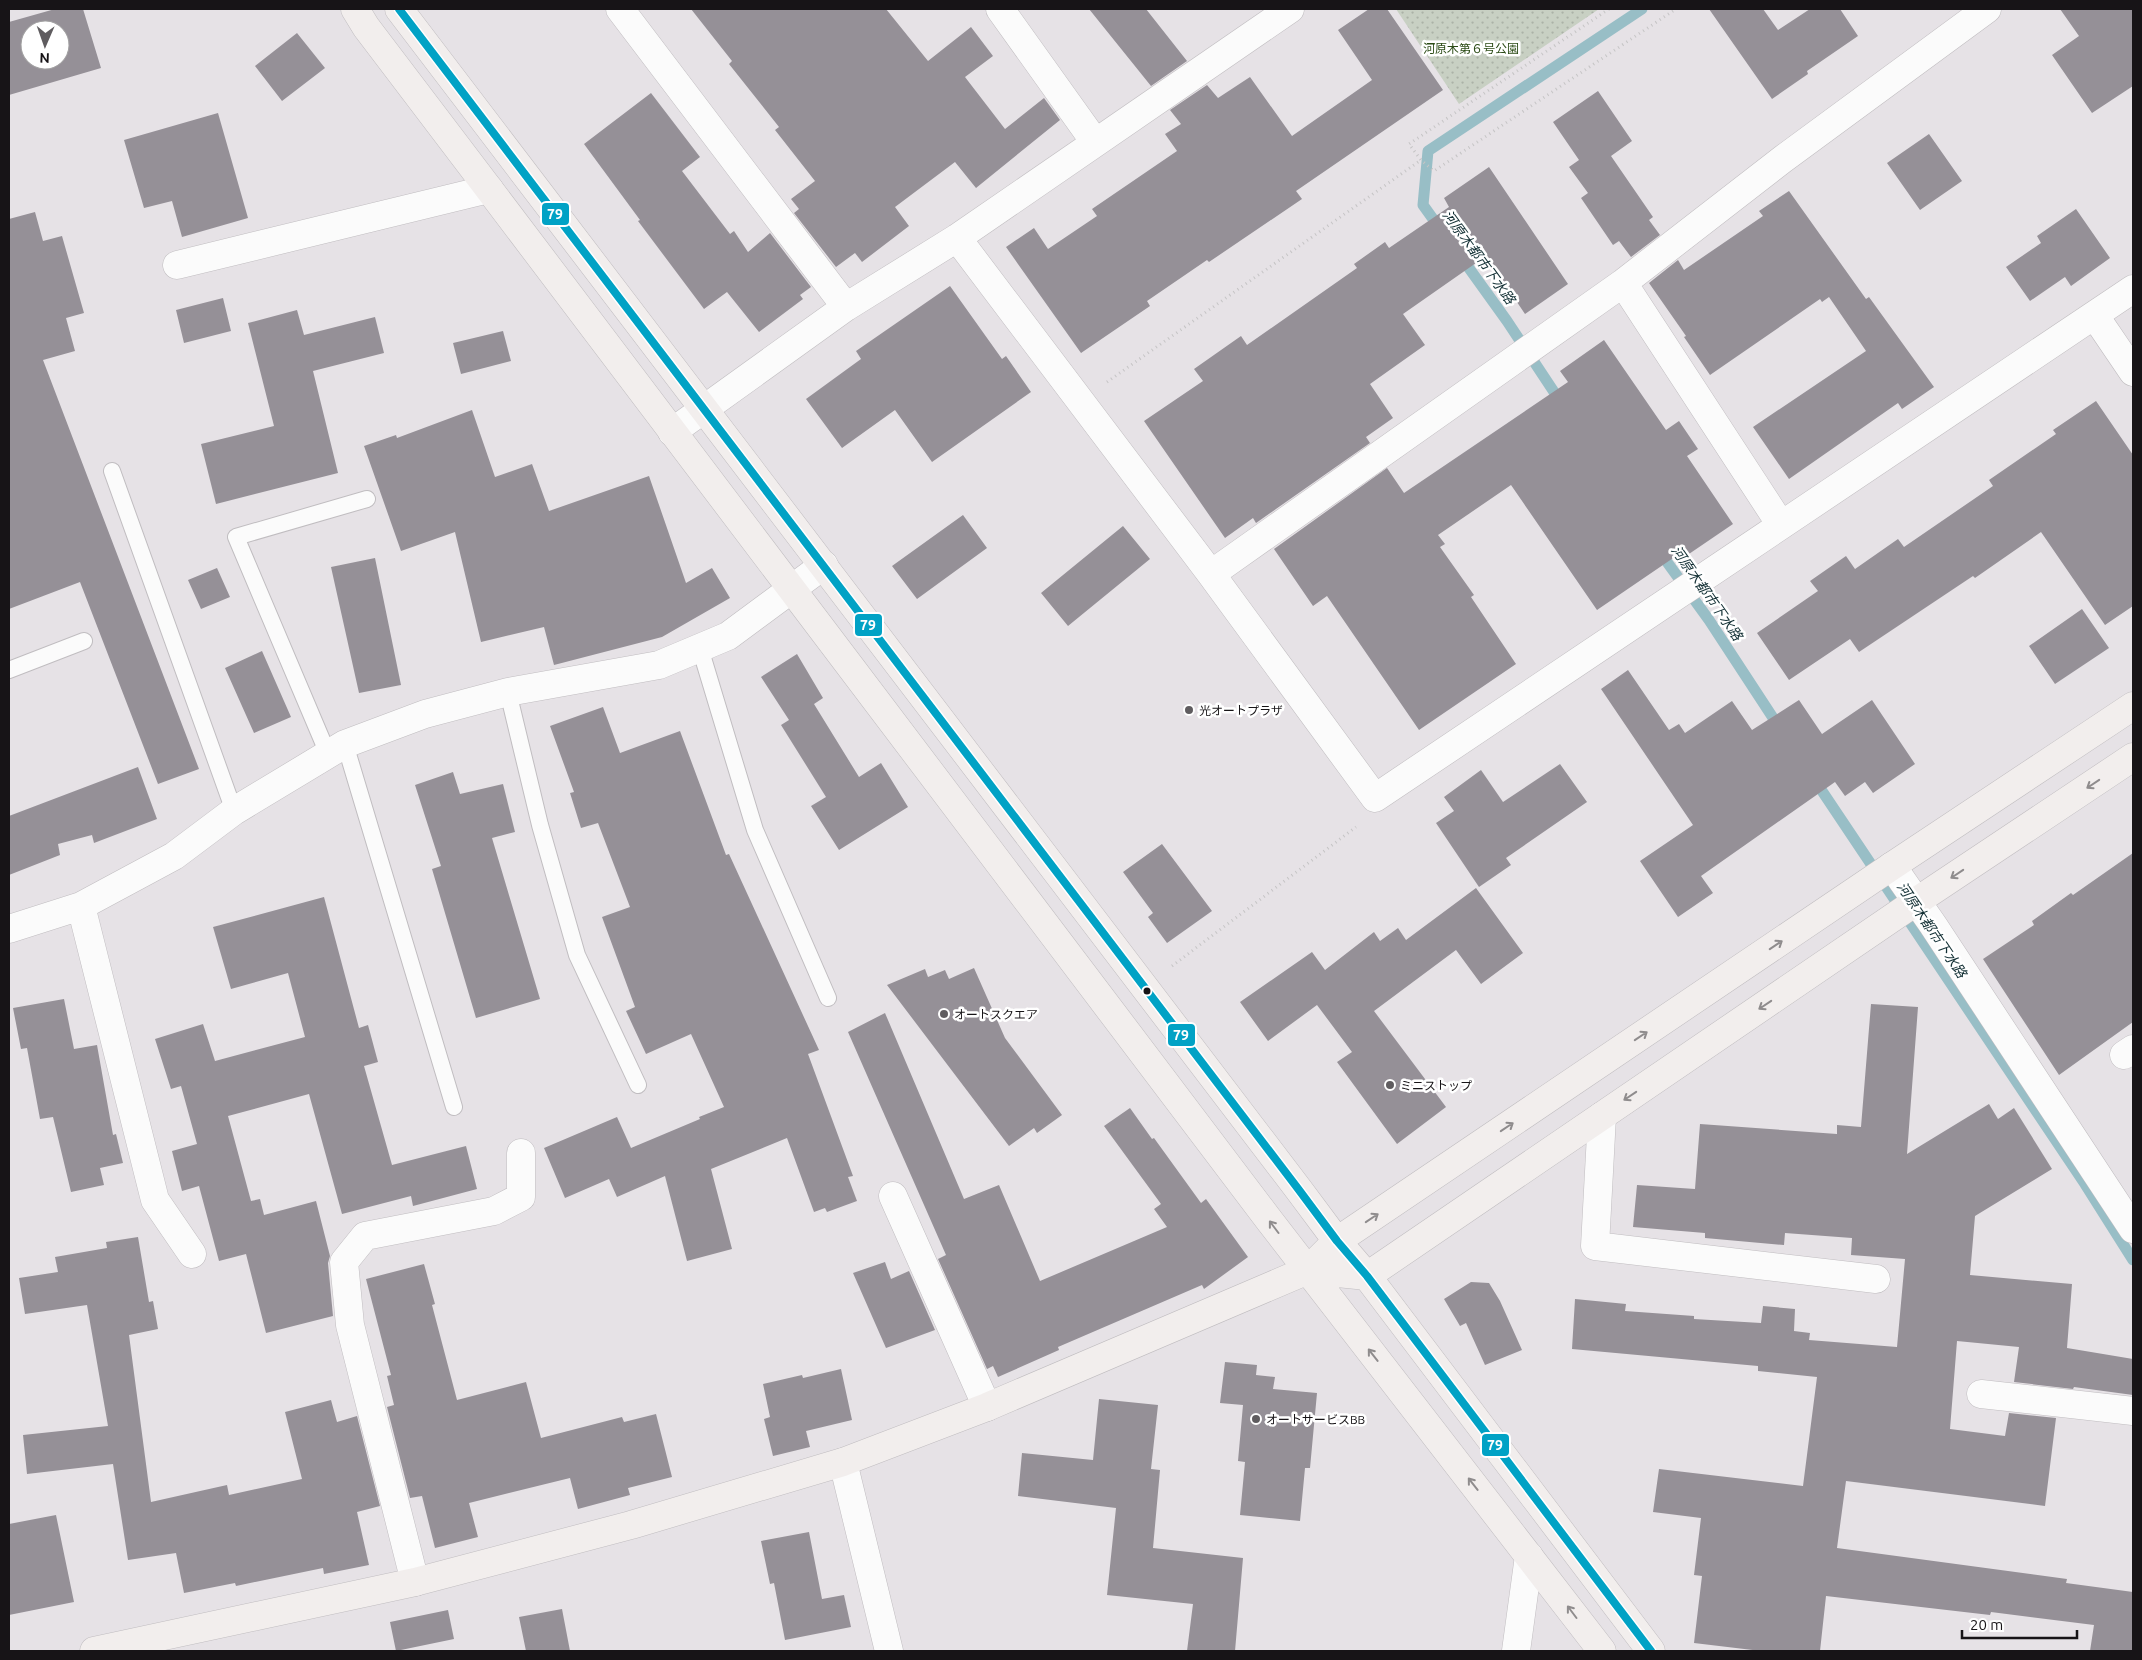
<svg xmlns="http://www.w3.org/2000/svg" width="2142" height="1660" viewBox="0 0 2142 1660" font-family="Ubuntu,'Noto Sans JP',sans-serif">
	<style>
		.park { fill: url(#park-dots) }
		.lines { fill: none; stroke-linecap: round; stroke-linejoin: round }
		.stream { stroke: #98bec6; stroke-width: 11 }
		.building { fill: #959097; fill-rule: evenodd }
		.lane-casing { stroke: #c0bdc0; stroke-width: 18 }
		.street-casing { stroke: #c0bdc0; stroke-width: 29 }
		.secondary-casing { stroke: #c0bdc0; stroke-width: 29 }
		.path { stroke: #c5c4c5; stroke-width: 3; stroke-dasharray: 1 4; stroke-linecap: butt }
		.lane { stroke: #fbfbfb; stroke-width: 16 }
		.street { stroke: #fbfbfb; stroke-width: 28 }
		.secondary { stroke: #f2eeed; stroke-width: 28 }
		.bus-1-casing { stroke: #fff; stroke-width: 11 }
		.bus-1 { stroke: #01a2c5; stroke-width: 8 }
		.oneway { stroke: #8f8c8d }
		.poi-dot { fill: #5f5c5f; stroke: #fff; stroke-width: 2 }
		.bus-dot { fill: #171417; stroke: #fff; stroke-width: 2 }
		.labels { text-anchor: middle; dominant-baseline: central; stroke-width: 5; stroke-linejoin: round; paint-order: stroke }
		.park-label { font-size: 12px; fill: #2b4b16; stroke: #fff }
		.poi-label { font-size: 12px; fill: #171417; stroke: #fff; text-anchor: start }
		.water-label { font-size: 14px; font-style: italic; fill: #133035; stroke: #fff }
		.line-badge { stroke: #fff; stroke-width: 2 }
		.badge-label { font-size: 14px; text-anchor: middle; font-weight: bold; fill: #fff }
	</style>
	<defs>
		<pattern id="park-dots" width="8" height="8" patternUnits="userSpaceOnUse" patternTransform="scale(1.25)"><rect width="8" height="8" fill="#c8d0c3"/><path d="M2 2h.1M6 6h.1" fill="none" stroke="#abb2a7" stroke-width="1.8" stroke-linecap="round"/></pattern>
	</defs>
	<rect width="100%" height="100%" fill="#e6e2e6"/>
	<path class="park" d="M 1396,9 L 1599,9 L 1459,104 Z"/>
	<g class="lines">
		<path class="stream" d="M 1441,230 L 1423,205 L 1428,151 L 1642,9
			M 1461,257 L 1507,321 L 1562,404
			M 1659,551 L 1709,620 L 1781,730
			M 1814,779 L 2085,1184 L 2133,1260"/>
	</g>
	<path class="building" d="M 55,9 L 83,9 L 101,68 L 9,95 L 9,22 ZM 30,30 L 60,30 L 60,60 L 30,60 Z
		M 691,9 L 886,9 L 928,61 L 971,27 L 993,56 L 965,77 L 1005,129 L 1044,98 L 1060,120 L 976,188 L 955,162 L 895,207 L 909,226 L 862,262 L 855,253 L 836,267 L 794,213 L 799,209 L 791,199 L 815,181 L 775,130 L 779,127 L 729,64 L 732,61 Z
		M 1089,9 L 1146,9 L 1187,61 L 1151,86 Z
		M 1369,9 L 1387,9 L 1443,90 L 1296,191 L 1302,199 L 1209,262 L 1207,260 L 1147,301 L 1150,306 L 1081,353 L 1006,247 L 1034,228 L 1048,249 L 1097,216 L 1092,209 L 1177,151 L 1165,134 L 1181,124 L 1170,110 L 1207,85 L 1218,98 L 1250,77 L 1292,136 L 1372,80 L 1338,30 Z
		M 1709,9 L 1763,9 L 1778,30 L 1810,9 L 1840,9 L 1858,36 L 1807,71 L 1808,74 L 1772,99 Z
		M 2060,9 L 2133,9 L 2133,86 L 2092,113 L 2052,55 L 2079,36 Z
		M 297,33 L 325,68 L 282,101 L 255,66 Z
		M 1598,91 L 1632,141 L 1611,156 L 1653,217 L 1649,220 L 1660,235 L 1631,257 L 1619,241 L 1613,245 L 1581,198 L 1588,193 L 1569,167 L 1579,160 L 1553,122 Z
		M 651,93 L 700,157 L 682,171 L 730,234 L 734,231 L 748,252 L 770,233 L 811,287 L 800,295 L 803,299 L 759,332 L 727,292 L 704,309 L 638,221 L 640,220 L 584,144 Z
		M 218,113 L 248,218 L 182,237 L 172,201 L 144,208 L 124,140 Z
		M 1929,134 L 1962,181 L 1920,210 L 1887,163 Z
		M 1489,167 L 1568,284 L 1525,314 L 1486,256 L 1403,314 L 1425,345 L 1370,384 L 1393,418 L 1366,437 L 1370,443 L 1256,523 L 1253,518 L 1225,538 L 1144,421 L 1203,381 L 1194,369 L 1241,336 L 1247,345 L 1357,268 L 1354,264 L 1385,242 L 1389,248 L 1449,207 L 1444,198 Z
		M 1789,191 L 1866,299 L 1869,297 L 1934,387 L 1902,409 L 1898,403 L 1789,479 L 1753,427 L 1866,351 L 1829,297 L 1822,302 L 1820,299 L 1710,375 L 1684,337 L 1686,336 L 1649,283 L 1678,260 L 1684,270 L 1763,216 L 1759,211 Z
		M 2076,209 L 2110,258 L 2071,286 L 2065,277 L 2030,301 L 2006,267 L 2041,243 L 2037,236 Z
		M 35,212 L 43,241 L 62,236 L 84,313 L 66,318 L 75,351 L 43,360 L 199,769 L 158,784 L 80,582 L 9,609 L 9,219 Z
		M 950,286 L 1002,359 L 1006,356 L 1031,392 L 932,462 L 895,410 L 842,448 L 806,399 L 861,359 L 856,351 Z
		M 223,298 L 231,331 L 184,343 L 176,310 Z
		M 297,310 L 304,335 L 375,317 L 384,353 L 313,371 L 338,473 L 216,504 L 201,444 L 274,426 L 248,323 Z
		M 503,331 L 511,361 L 461,374 L 453,343 Z
		M 1604,340 L 1666,430 L 1679,421 L 1698,449 L 1687,456 L 1733,524 L 1686,556 L 1682,552 L 1597,610 L 1511,485 L 1438,535 L 1445,544 L 1440,547 L 1474,595 L 1471,597 L 1516,664 L 1419,730 L 1327,596 L 1313,606 L 1274,549 L 1387,468 L 1404,493 L 1568,382 L 1560,371 Z
		M 2096,401 L 2133,455 L 2133,606 L 2105,625 L 2041,532 L 1975,578 L 1973,576 L 1859,652 L 1850,639 L 1789,680 L 1757,633 L 1818,591 L 1810,581 L 1846,556 L 1855,569 L 1898,539 L 1904,547 L 1993,486 L 1989,480 L 2056,434 L 2053,430 Z
		M 472,410 L 495,477 L 532,464 L 549,511 L 649,476 L 686,583 L 712,568 L 730,598 L 662,637 L 554,665 L 544,627 L 481,642 L 455,532 L 401,551 L 364,446 L 396,435 L 397,438 Z
		M 963,515 L 987,548 L 917,599 L 892,566 Z
		M 1123,526 L 1150,559 L 1068,626 L 1041,593 Z
		M 375,558 L 401,685 L 359,693 L 331,567 Z
		M 217,568 L 230,597 L 201,609 L 188,580 Z
		M 2082,609 L 2109,648 L 2055,684 L 2029,646 Z
		M 262,651 L 291,717 L 254,733 L 225,668 Z
		M 797,654 L 823,698 L 814,704 L 859,777 L 881,763 L 908,807 L 839,850 L 811,806 L 826,797 L 781,725 L 789,720 L 761,677 Z
		M 1628,670 L 1669,730 L 1679,724 L 1685,733 L 1732,701 L 1752,730 L 1799,700 L 1822,734 L 1872,700 L 1915,764 L 1873,793 L 1865,782 L 1845,796 L 1835,782 L 1701,876 L 1713,893 L 1678,917 L 1640,861 L 1693,825 L 1601,689 Z
		M 603,707 L 620,753 L 680,731 L 726,855 L 729,854 L 819,1050 L 808,1054 L 853,1176 L 848,1177 L 857,1201 L 827,1212 L 825,1208 L 814,1212 L 787,1138 L 711,1169 L 732,1249 L 687,1261 L 665,1176 L 617,1197 L 609,1179 L 565,1198 L 544,1148 L 617,1117 L 631,1148 L 700,1119 L 699,1117 L 724,1107 L 691,1034 L 646,1054 L 626,1011 L 635,1007 L 602,917 L 630,907 L 598,823 L 581,828 L 570,793 L 574,792 L 550,726 Z
		M 1560,764 L 1587,802 L 1506,858 L 1511,865 L 1479,887 L 1436,823 L 1454,811 L 1444,797 L 1481,770 L 1503,802 Z
		M 138,767 L 157,819 L 94,843 L 92,835 L 58,844 L 60,855 L 9,875 L 9,816 Z
		M 453,772 L 460,794 L 503,784 L 515,832 L 492,838 L 540,999 L 476,1018 L 432,869 L 441,866 L 415,785 Z
		M 1162,844 L 1212,911 L 1167,943 L 1148,917 L 1153,913 L 1123,872 Z
		M 2133,853 L 2133,1022 L 2059,1075 L 1983,959 L 2034,925 L 2032,921 L 2071,893 L 2073,895 Z
		M 1476,888 L 1523,953 L 1481,984 L 1456,950 L 1374,1011 L 1446,1107 L 1397,1144 L 1337,1062 L 1352,1052 L 1317,1005 L 1268,1041 L 1240,1002 L 1312,952 L 1325,970 L 1374,932 L 1380,941 L 1398,928 L 1406,940 Z
		M 324,897 L 359,1028 L 368,1025 L 378,1062 L 364,1066 L 392,1165 L 466,1146 L 477,1189 L 413,1206 L 411,1196 L 342,1214 L 309,1094 L 228,1116 L 251,1201 L 260,1199 L 264,1215 L 316,1201 L 330,1256 L 328,1263 L 333,1316 L 266,1333 L 246,1254 L 219,1261 L 199,1186 L 182,1191 L 172,1151 L 197,1144 L 181,1086 L 171,1089 L 155,1039 L 203,1024 L 215,1061 L 305,1037 L 288,973 L 231,989 L 213,927 Z
		M 974,968 L 1005,1038 L 1062,1115 L 1037,1133 L 1034,1128 L 1009,1146 L 887,985 L 925,969 L 928,977 L 945,970 L 949,979 Z
		M 64,999 L 74,1049 L 97,1045 L 113,1135 L 116,1134 L 123,1163 L 100,1168 L 104,1185 L 71,1192 L 53,1117 L 40,1119 L 27,1048 L 21,1049 L 13,1008 Z
		M 1871,1004 L 1918,1007 L 1907,1154 L 1989,1104 L 1998,1119 L 2014,1108 L 2052,1169 L 1975,1216 L 1970,1275 L 2072,1284 L 2067,1348 L 2133,1359 L 2133,1395 L 2074,1387 L 2073,1389 L 2014,1382 L 2019,1347 L 1957,1341 L 1950,1429 L 2005,1436 L 2009,1413 L 2056,1418 L 2045,1506 L 1846,1481 L 1837,1548 L 2067,1579 L 2066,1583 L 2133,1592 L 2133,1651 L 2090,1651 L 2094,1625 L 1991,1612 L 1990,1615 L 1826,1596 L 1820,1651 L 1761,1651 L 1694,1643 L 1702,1576 L 1694,1575 L 1701,1518 L 1653,1512 L 1659,1469 L 1803,1486 L 1817,1377 L 1758,1371 L 1758,1366 L 1572,1349 L 1575,1299 L 1626,1304 L 1625,1311 L 1694,1316 L 1694,1319 L 1761,1323 L 1763,1306 L 1795,1309 L 1794,1331 L 1810,1333 L 1809,1340 L 1897,1347 L 1905,1259 L 1851,1255 L 1852,1238 L 1785,1233 L 1784,1245 L 1705,1238 L 1705,1233 L 1633,1227 L 1637,1185 L 1695,1189 L 1700,1124 L 1837,1134 L 1837,1125 L 1861,1127 Z
		M 885,1013 L 964,1199 L 999,1185 L 1040,1281 L 1167,1227 L 1154,1209 L 1161,1204 L 1104,1126 L 1130,1108 L 1152,1139 L 1154,1138 L 1201,1203 L 1206,1199 L 1248,1257 L 1204,1289 L 1202,1285 L 1058,1347 L 1059,1350 L 998,1377 L 993,1366 L 987,1369 L 938,1259 L 946,1255 L 848,1032 Z
		M 138,1237 L 149,1302 L 153,1301 L 158,1329 L 129,1335 L 151,1502 L 227,1485 L 229,1495 L 302,1479 L 285,1412 L 331,1400 L 337,1422 L 357,1416 L 380,1506 L 357,1512 L 369,1565 L 324,1574 L 323,1568 L 236,1586 L 235,1583 L 184,1593 L 176,1553 L 128,1560 L 113,1464 L 27,1474 L 23,1435 L 108,1426 L 87,1305 L 25,1314 L 19,1278 L 58,1272 L 55,1257 L 107,1248 L 106,1242 Z
		M 885,1262 L 891,1279 L 909,1271 L 935,1330 L 886,1348 L 853,1273 Z
		M 424,1264 L 435,1304 L 432,1305 L 457,1400 L 526,1382 L 541,1438 L 622,1417 L 624,1422 L 656,1414 L 672,1477 L 628,1488 L 630,1495 L 578,1509 L 570,1478 L 469,1503 L 478,1537 L 435,1548 L 422,1496 L 410,1498 L 387,1407 L 394,1405 L 387,1376 L 391,1375 L 366,1279 Z
		M 1471,1282 L 1489,1283 L 1500,1301 L 1522,1350 L 1485,1365 L 1466,1323 L 1460,1326 L 1444,1299 Z
		M 1225,1362 L 1257,1365 L 1256,1375 L 1275,1377 L 1273,1389 L 1317,1393 L 1310,1468 L 1305,1468 L 1300,1521 L 1240,1515 L 1245,1462 L 1238,1461 L 1243,1405 L 1220,1403 Z
		M 841,1369 L 852,1420 L 806,1431 L 810,1447 L 773,1456 L 764,1419 L 770,1417 L 763,1384 L 802,1375 L 803,1378 Z
		M 1099,1399 L 1158,1405 L 1151,1469 L 1160,1470 L 1153,1548 L 1243,1558 L 1235,1651 L 1187,1651 L 1193,1604 L 1107,1595 L 1116,1508 L 1018,1496 L 1022,1453 L 1093,1460 Z
		M 56,1515 L 74,1602 L 9,1615 L 9,1524 Z
		M 809,1532 L 822,1599 L 844,1595 L 851,1627 L 785,1640 L 774,1583 L 770,1584 L 761,1541 Z
		M 562,1609 L 570,1651 L 526,1651 L 519,1617 Z
		M 448,1610 L 454,1639 L 396,1651 L 390,1622 Z"/>
	<g class="lines">
		<defs>
			<path id="lane" d="M 112,471 L 234,811
				M 700,648 L 755,830 L 828,998
				M 9,670 L 84,641
				M 508,692 L 540,825 L 577,955 L 638,1085
				M 345,744 L 454,1107
				M 328,754 L 236,537 L 367,499"/>
			<path id="street" d="M 620,9 L 846,307
				M 1000,9 L 1095,142
				M 957,238 L 1211,574 L 1375,798 L 2133,289
				M 177,265 L 489,189
				M 1623,283 L 1781,525
				M 2095,316 L 2133,372
				M 672,432 L 846,307 L 957,238 L 1290,9
				M 1211,574 L 1623,283 L 1783,159 L 1987,9
				M 1892,866 L 1933,925 L 2133,1229
				M 81,906 L 155,1200 L 192,1254
				M 9,929 L 81,906 L 174,856 L 234,811 L 345,744 L 425,714 L 508,692 L 659,665 L 728,636 L 824,565
				M 2124,1055 L 2133,1049
				M 1602,1116 L 1595,1246 L 1876,1279
				M 893,1196 L 987,1407
				M 1981,1394 L 2133,1411
				M 843,1462 L 889,1651
				M 415,1582 L 350,1325 L 344,1262 L 365,1236 L 494,1211 L 521,1197 L 521,1153
				M 1516,1651 L 1529,1556"/>
			<path id="secondary" d="M 355,9 L 366,27 L 489,189 L 1269,1220 L 1602,1651
				M 399,9 L 1299,1190 L 1337,1241 L 1367,1276 L 1651,1651
				M 1308,1270 L 1367,1276 L 1917,901 L 2133,757
				M 94,1651 L 415,1582 L 631,1525 L 843,1462 L 987,1407 L 1308,1270 L 1337,1241 L 1892,866 L 2133,706"/>
		</defs>
		<use href="#lane" class="lane-casing"/>
		<use href="#street" class="street-casing"/>
		<use href="#secondary" class="secondary-casing"/>
		<path class="path" d="M 1609,9 L 1409,144 L 1421,160 L 1434,171 L 1676,9
			M 1107,382 L 1421,160
			M 1172,966 L 1356,827"/>
		<use href="#lane" class="lane"/>
		<use href="#street" class="street"/>
		<use href="#secondary" class="secondary"/>
		<defs>
			<path id="bus-1" d="M 399,9 L 1299,1190 L 1337,1241 L 1367,1276 L 1651,1651"/>
		</defs>
		<use href="#bus-1" class="bus-1-casing"/>
		<use href="#bus-1" class="bus-1"/>
	</g>
	<defs><path id="oneway-shaft" d="M-6 0H5M1.5-3L5.5 0L1.5 3" fill="none" stroke-width="1.6" stroke-linecap="round" stroke-linejoin="round" transform="scale(1.25)"/></defs>
	<g class="oneway">
		<use href="#oneway-shaft" transform="translate(2093 784) rotate(146)"/>
		<use href="#oneway-shaft" transform="translate(1957 874) rotate(146)"/>
		<use href="#oneway-shaft" transform="translate(1776 945) rotate(-34)"/>
		<use href="#oneway-shaft" transform="translate(1765 1005) rotate(146)"/>
		<use href="#oneway-shaft" transform="translate(1641 1036) rotate(-34)"/>
		<use href="#oneway-shaft" transform="translate(1630 1096) rotate(146)"/>
		<use href="#oneway-shaft" transform="translate(1507 1127) rotate(-34)"/>
		<use href="#oneway-shaft" transform="translate(1372 1218) rotate(-34)"/>
		<use href="#oneway-shaft" transform="translate(1274 1227) rotate(-127)"/>
		<use href="#oneway-shaft" transform="translate(1373 1355) rotate(-128)"/>
		<use href="#oneway-shaft" transform="translate(1473 1484) rotate(-128)"/>
		<use href="#oneway-shaft" transform="translate(1572 1612) rotate(-127)"/>
	</g>
	<g class="poi-dot">
		<circle cx="1189" cy="710" r="5"/>
		<circle cx="944" cy="1014" r="5"/>
		<circle cx="1390" cy="1085" r="5"/>
		<circle cx="1256" cy="1419" r="5"/>
	</g>
	<circle class="bus-dot" cx="1147" cy="991" r="4.5"/>
	<g class="labels">
		<g class="park-label">
			<text x="1471" y="48">河原木第６号公園</text>
		</g>
		<g class="poi-label">
			<text x="1199" y="710">光オートプラザ</text>
			<text x="954" y="1014">オートスクエア</text>
			<text x="1400" y="1085">ミニストップ</text>
			<text x="1266" y="1419">オートサービスBB</text>
		</g>
		<g class="water-label">
			<text transform="translate(1479 257) rotate(54)">河原木都市下水路</text>
			<text transform="translate(1707 593) rotate(55)">河原木都市下水路</text>
			<text transform="translate(1932 930) rotate(56)">河原木都市下水路</text>
		</g>
	</g>
	<g class="line-badge">
		<rect x="541" y="202" width="29" height="24" rx="5" fill="#01a2c5"/>
		<rect x="854" y="613" width="29" height="24" rx="5" fill="#01a2c5"/>
		<rect x="1167" y="1023" width="29" height="24" rx="5" fill="#01a2c5"/>
		<rect x="1481" y="1433" width="29" height="24" rx="5" fill="#01a2c5"/>
	</g>
	<g class="badge-label">
		<text x="555" y="219">79</text>
		<text x="868" y="630">79</text>
		<text x="1181" y="1040">79</text>
		<text x="1495" y="1450">79</text>
	</g>
	<rect width="2142" height="1660" fill="none" stroke="#171417" stroke-width="20"/>
	<g transform="translate(45 45) rotate(182)"><circle r="24" fill="#ffffff" stroke="#a2a1a2"/>
	<path d="M0-4L9 19L0 12L-9 19Z" fill="#5f5c5f"/>
	<text y="-8" font-size="14" font-weight="bold" text-anchor="middle" fill="#171417">N</text>
	</g>
	<path d="M1962 1630v8h115v-8" fill="none" stroke="#171417" stroke-width="2.5"/>
	<text x="1970" y="1630" font-size="15" fill="#171417" stroke="#ffffff" stroke-width="4" paint-order="stroke">20 m</text>
</svg>
